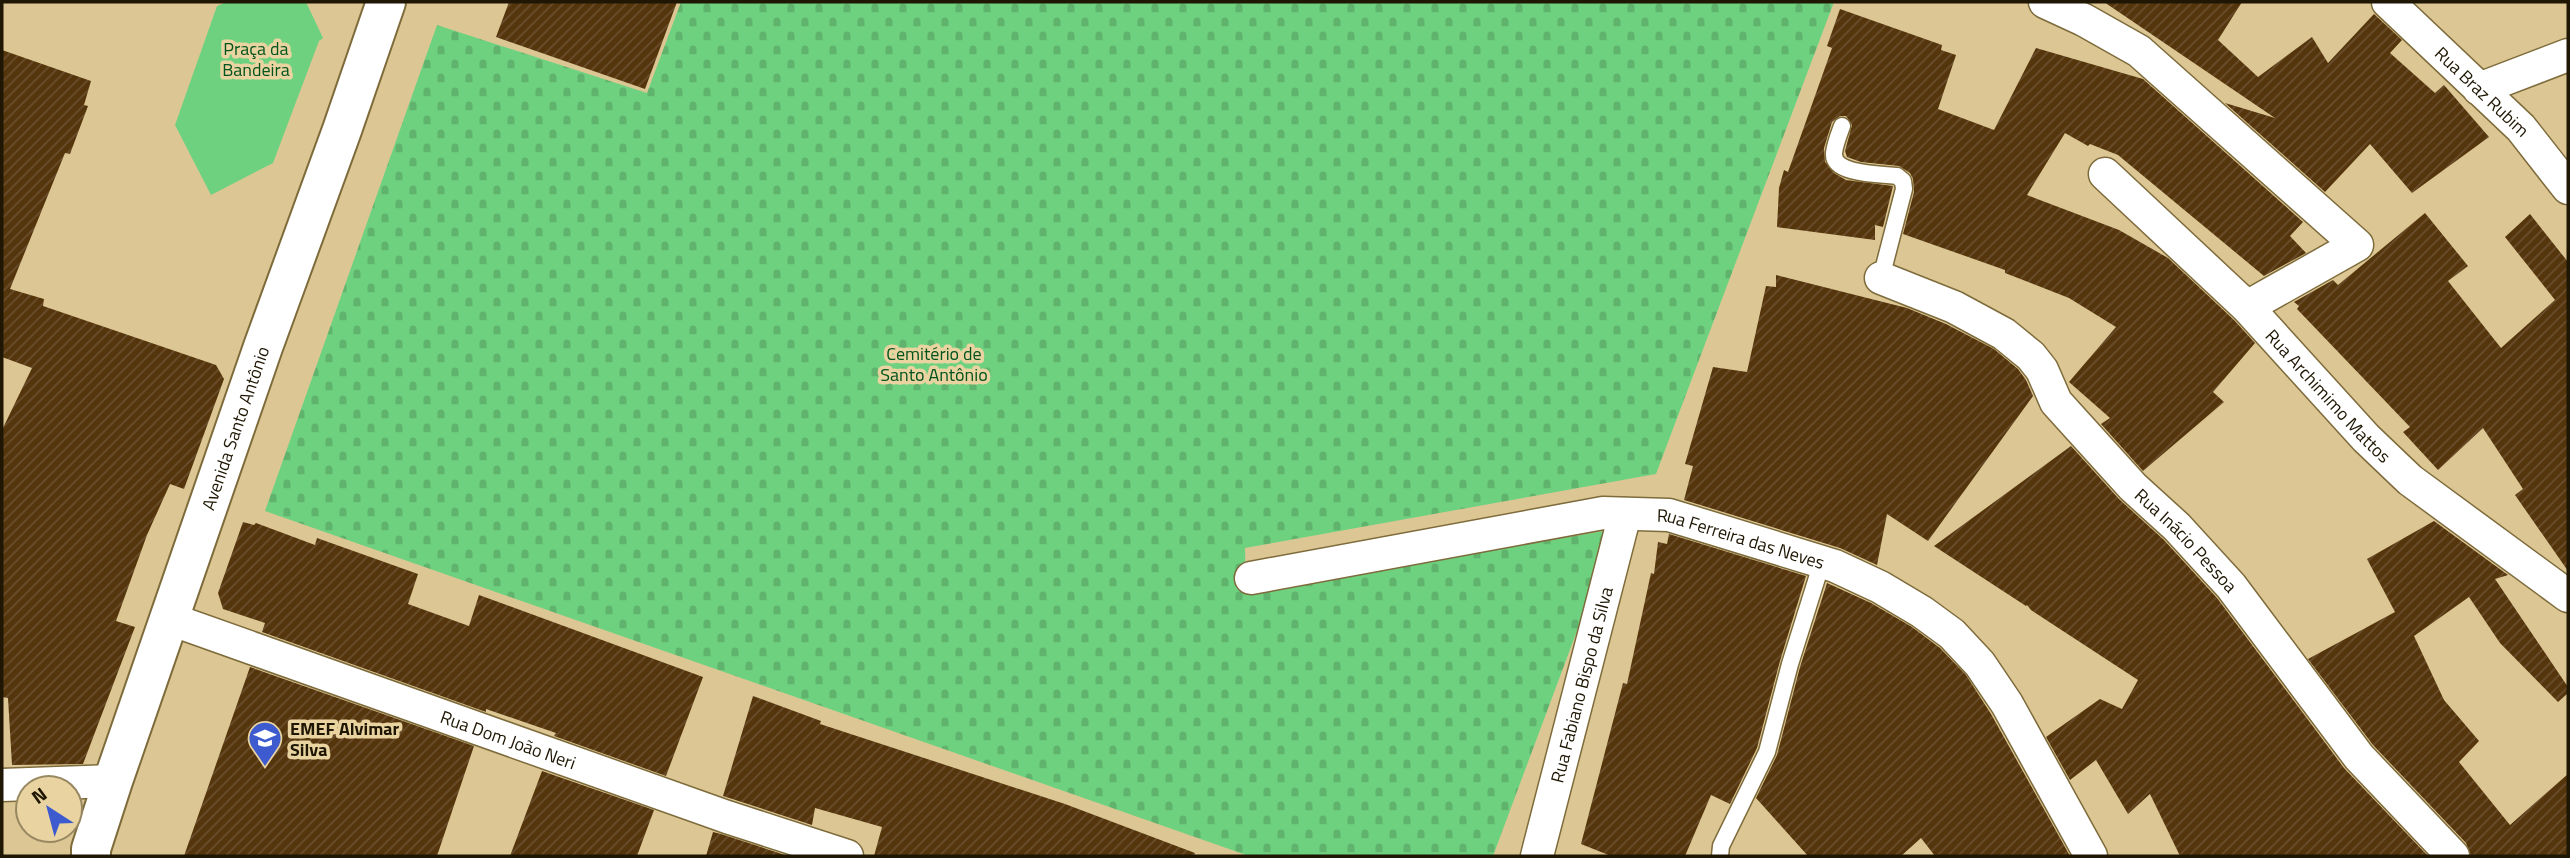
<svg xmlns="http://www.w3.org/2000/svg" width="2570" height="858" viewBox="0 0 2570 858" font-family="'Titillium Web',sans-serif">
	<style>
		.green { fill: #6ed180 }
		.cemetery { fill: url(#cemetery-stones) }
		.building { fill: url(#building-hatch) }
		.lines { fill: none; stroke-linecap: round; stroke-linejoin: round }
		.service-casing { stroke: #7e6b3b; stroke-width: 19 }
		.minor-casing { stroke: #7e6b3b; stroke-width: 35 }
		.tertiary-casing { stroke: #7e6b3b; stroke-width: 42 }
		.service { stroke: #fff; stroke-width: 16 }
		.minor { stroke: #fff; stroke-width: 32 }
		.tertiary { stroke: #fff; stroke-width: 38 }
		.labels { text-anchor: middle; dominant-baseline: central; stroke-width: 7; stroke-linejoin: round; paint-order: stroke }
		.park-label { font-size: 18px; fill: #01521d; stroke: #e9d4a1 }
		.street-label { font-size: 18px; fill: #1f1704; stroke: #e9d4a1 }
		.poi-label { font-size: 18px; font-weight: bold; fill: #1f1704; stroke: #e9d4a1; text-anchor: start }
	</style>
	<defs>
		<pattern id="cemetery-stones" width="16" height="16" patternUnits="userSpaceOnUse" patternTransform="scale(1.75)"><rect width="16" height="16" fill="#6ed180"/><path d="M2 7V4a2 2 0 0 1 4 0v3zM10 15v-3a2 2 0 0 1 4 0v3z" fill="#5fb36d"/></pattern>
		<pattern id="building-hatch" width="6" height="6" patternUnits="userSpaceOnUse" patternTransform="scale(1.75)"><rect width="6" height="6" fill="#55350c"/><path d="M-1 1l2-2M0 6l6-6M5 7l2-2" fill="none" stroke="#6a4f2e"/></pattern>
	</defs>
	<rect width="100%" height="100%" fill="#dcc794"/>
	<path class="green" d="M 227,2 L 306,2 L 323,38 L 319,41 L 273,163 L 211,195 L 175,125 L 217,6 Z"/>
	<path class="cemetery" d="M 681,2 L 1834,2 L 1656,474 L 1245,548 L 1246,593 L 1615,529 L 1493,856 L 1249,856 L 265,511 L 437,25 L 647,93 Z"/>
	<path class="building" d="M 509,2 L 677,2 L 645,89 L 496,37 Z
		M 2104,2 L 2242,2 L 2218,40 L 2258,77 L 2312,37 L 2328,63 L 2374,14 L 2402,40 L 2390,53 L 2435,93 L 2444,85 L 2489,137 L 2412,193 L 2370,144 L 2325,192 L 2225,103 L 2275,118 Z
		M 1840,9 L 1942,45 L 1941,50 L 1956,55 L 1938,109 L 1994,130 L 2036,48 L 2143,79 L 2303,222 L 2290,236 L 2306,253 L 2264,276 L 2118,155 L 2090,144 L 2088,146 L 2065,133 L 2027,195 L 2119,230 L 2168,258 L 2234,320 L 2255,343 L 2213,392 L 2224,402 L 2143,471 L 2101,424 L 2110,418 L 2069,382 L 2116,327 L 2069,298 L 2005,273 L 2005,270 L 1903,234 L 1914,192 L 1913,179 L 1910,173 L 1899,166 L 1861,162 L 1847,157 L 1845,151 L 1852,125 L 1846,116 L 1840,116 L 1832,122 L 1824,148 L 1825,162 L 1834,173 L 1846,180 L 1893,186 L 1883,227 L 1875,225 L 1875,240 L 1777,227 L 1779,188 L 1784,170 L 1788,172 L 1832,48 L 1827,46 Z
		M 2,50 L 91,81 L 84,105 L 88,106 L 70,154 L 65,153 L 10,289 L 44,299 L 43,306 L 216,365 L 224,379 L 184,489 L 170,484 L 147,535 L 116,621 L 135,627 L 83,764 L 12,765 L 8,698 L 2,697 L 2,430 L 32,368 L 2,357 Z
		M 2425,213 L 2468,266 L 2448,281 L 2501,348 L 2555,300 L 2505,237 L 2530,214 L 2568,262 L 2568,571 L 2515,495 L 2523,489 L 2483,428 L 2438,470 L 2403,432 L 2410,427 L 2297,309 L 2299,306 L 2294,302 L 2333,280 L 2338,285 Z
		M 1776,275 L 1907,308 L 1946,324 L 1994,349 L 2018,369 L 2026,380 L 2033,396 L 1928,541 L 1887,514 L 1877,565 L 1840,548 L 1684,500 L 1693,466 L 1685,464 L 1713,367 L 1747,372 L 1766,286 L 1776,287 Z
		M 2071,446 L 2119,499 L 2164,540 L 2217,598 L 2344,768 L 2428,856 L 2180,856 L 2150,794 L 2128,814 L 2096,760 L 2070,780 L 2046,737 L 2100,699 L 2122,709 L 2138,680 L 2031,610 L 2027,605 L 2026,606 L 1934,546 Z
		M 2434,521 L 2508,575 L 2495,579 L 2568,687 L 2568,693 L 2558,702 L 2500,643 L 2469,597 L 2414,636 L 2444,700 L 2479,741 L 2459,762 L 2510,825 L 2568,774 L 2568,856 L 2471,856 L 2466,843 L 2373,745 L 2308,659 L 2395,612 L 2367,559 Z
		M 243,522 L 254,525 L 256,523 L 315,545 L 317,538 L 418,574 L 408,604 L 469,626 L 479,595 L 703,677 L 666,776 L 554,736 L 556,733 L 486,709 L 486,712 L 262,632 L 265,623 L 223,609 L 218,593 Z
		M 1669,534 L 1806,576 L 1780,661 L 1757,748 L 1730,804 L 1711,795 L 1685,856 L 1611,856 L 1581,844 L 1623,683 L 1627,684 L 1651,573 L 1654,574 L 1658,542 L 1667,544 Z
		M 1827,583 L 1871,603 L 1912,627 L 1940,648 L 1966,675 L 1991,714 L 2070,856 L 1935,856 L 1921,838 L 1901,856 L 1808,856 L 1756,798 L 1777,755 L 1800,667 Z
		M 250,667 L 474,746 L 437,856 L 184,856 Z
		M 753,696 L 821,721 L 820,724 L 1065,804 L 1195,853 L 1194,856 L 874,856 L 882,827 L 815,808 L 812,825 L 723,796 Z
		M 542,771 L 654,810 L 637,856 L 510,856 Z
		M 713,832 L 721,834 L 788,856 L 706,856 Z"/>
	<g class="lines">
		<defs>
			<path id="service" d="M 1842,126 C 1839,134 1835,144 1834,153 C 1832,175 1881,174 1897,176 L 1903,181 L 1904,189 L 1881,278
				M 1720,856 L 1721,846 L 1767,752 L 1790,664 L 1822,562"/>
			<g id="minor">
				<path d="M 2045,2 L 2084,20 L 2139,51 L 2357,245 L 2247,307"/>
				<path id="s1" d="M 2388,2 L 2521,128 L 2568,188"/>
				<path d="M 2479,89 L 2568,55"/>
				<path id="s2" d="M 2105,174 L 2247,307 L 2366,438 L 2410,480 L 2568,596"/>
				<path id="s3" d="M 1881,278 L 1954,307 L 2004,334 L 2031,356 L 2042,370 L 2056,402 L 2133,487 L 2177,527 L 2231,586 L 2359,757 L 2453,856"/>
				<path id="s4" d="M 1251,578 L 1603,513 L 1669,515 L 1835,566 L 1880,587 L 1922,612 L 1952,634 L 1980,664 L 2007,704 L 2091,856"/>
				<path id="s5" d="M 170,619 L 727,817 L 847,856"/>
				<path d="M 2,785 L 113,781"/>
				<path id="s6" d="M 1537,856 L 1625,514"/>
			</g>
			<g id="tertiary">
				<path id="s7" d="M 91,856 L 91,849 L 113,781 L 263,347 L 342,130 L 386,2"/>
			</g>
		</defs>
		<use href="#service" class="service-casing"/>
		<use href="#minor" class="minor-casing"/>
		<use href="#tertiary" class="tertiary-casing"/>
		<use href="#service" class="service"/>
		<use href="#minor" class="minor"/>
		<use href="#tertiary" class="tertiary"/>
	</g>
	<defs>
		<symbol id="school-pin" viewBox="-11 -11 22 30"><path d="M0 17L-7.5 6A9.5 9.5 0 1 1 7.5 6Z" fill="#3d5bce" stroke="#e9d4a1"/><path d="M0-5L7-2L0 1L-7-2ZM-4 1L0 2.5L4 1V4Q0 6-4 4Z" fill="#fff"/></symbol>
	</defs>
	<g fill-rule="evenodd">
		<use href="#school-pin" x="246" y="719" width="38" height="52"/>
	</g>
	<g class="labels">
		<g class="park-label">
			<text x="256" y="48">Praça da<tspan x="256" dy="21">Bandeira</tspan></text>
			<text x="934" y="353">Cemitério de<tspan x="934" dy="21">Santo Antônio</tspan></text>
		</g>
		<g class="street-label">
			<text stroke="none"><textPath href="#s1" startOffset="130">Rua Braz Rubim</textPath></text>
			<text stroke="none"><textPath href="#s2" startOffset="315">Rua Archimimo Mattos</textPath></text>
			<text stroke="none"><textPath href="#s7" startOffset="452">Avenida Santo Antônio</textPath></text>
			<text stroke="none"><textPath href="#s4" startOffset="499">Rua Ferreira das Neves</textPath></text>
			<text stroke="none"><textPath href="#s3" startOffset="413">Rua Inácio Pessoa</textPath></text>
			<text stroke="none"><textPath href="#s6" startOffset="177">Rua Fabiano Bispo da Silva</textPath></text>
			<text stroke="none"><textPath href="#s5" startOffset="359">Rua Dom João Neri</textPath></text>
		</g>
		<g class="poi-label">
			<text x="290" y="728">EMEF Alvimar<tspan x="290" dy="21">Silva</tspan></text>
		</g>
	</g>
	<rect width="2570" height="858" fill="none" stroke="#1f1704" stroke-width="7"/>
	<g transform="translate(49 809) rotate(324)"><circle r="33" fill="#e9d4a1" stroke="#988862" stroke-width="2"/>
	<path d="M0-5L12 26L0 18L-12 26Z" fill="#3d5bce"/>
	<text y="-10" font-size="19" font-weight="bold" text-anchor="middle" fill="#1f1704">N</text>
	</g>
</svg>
